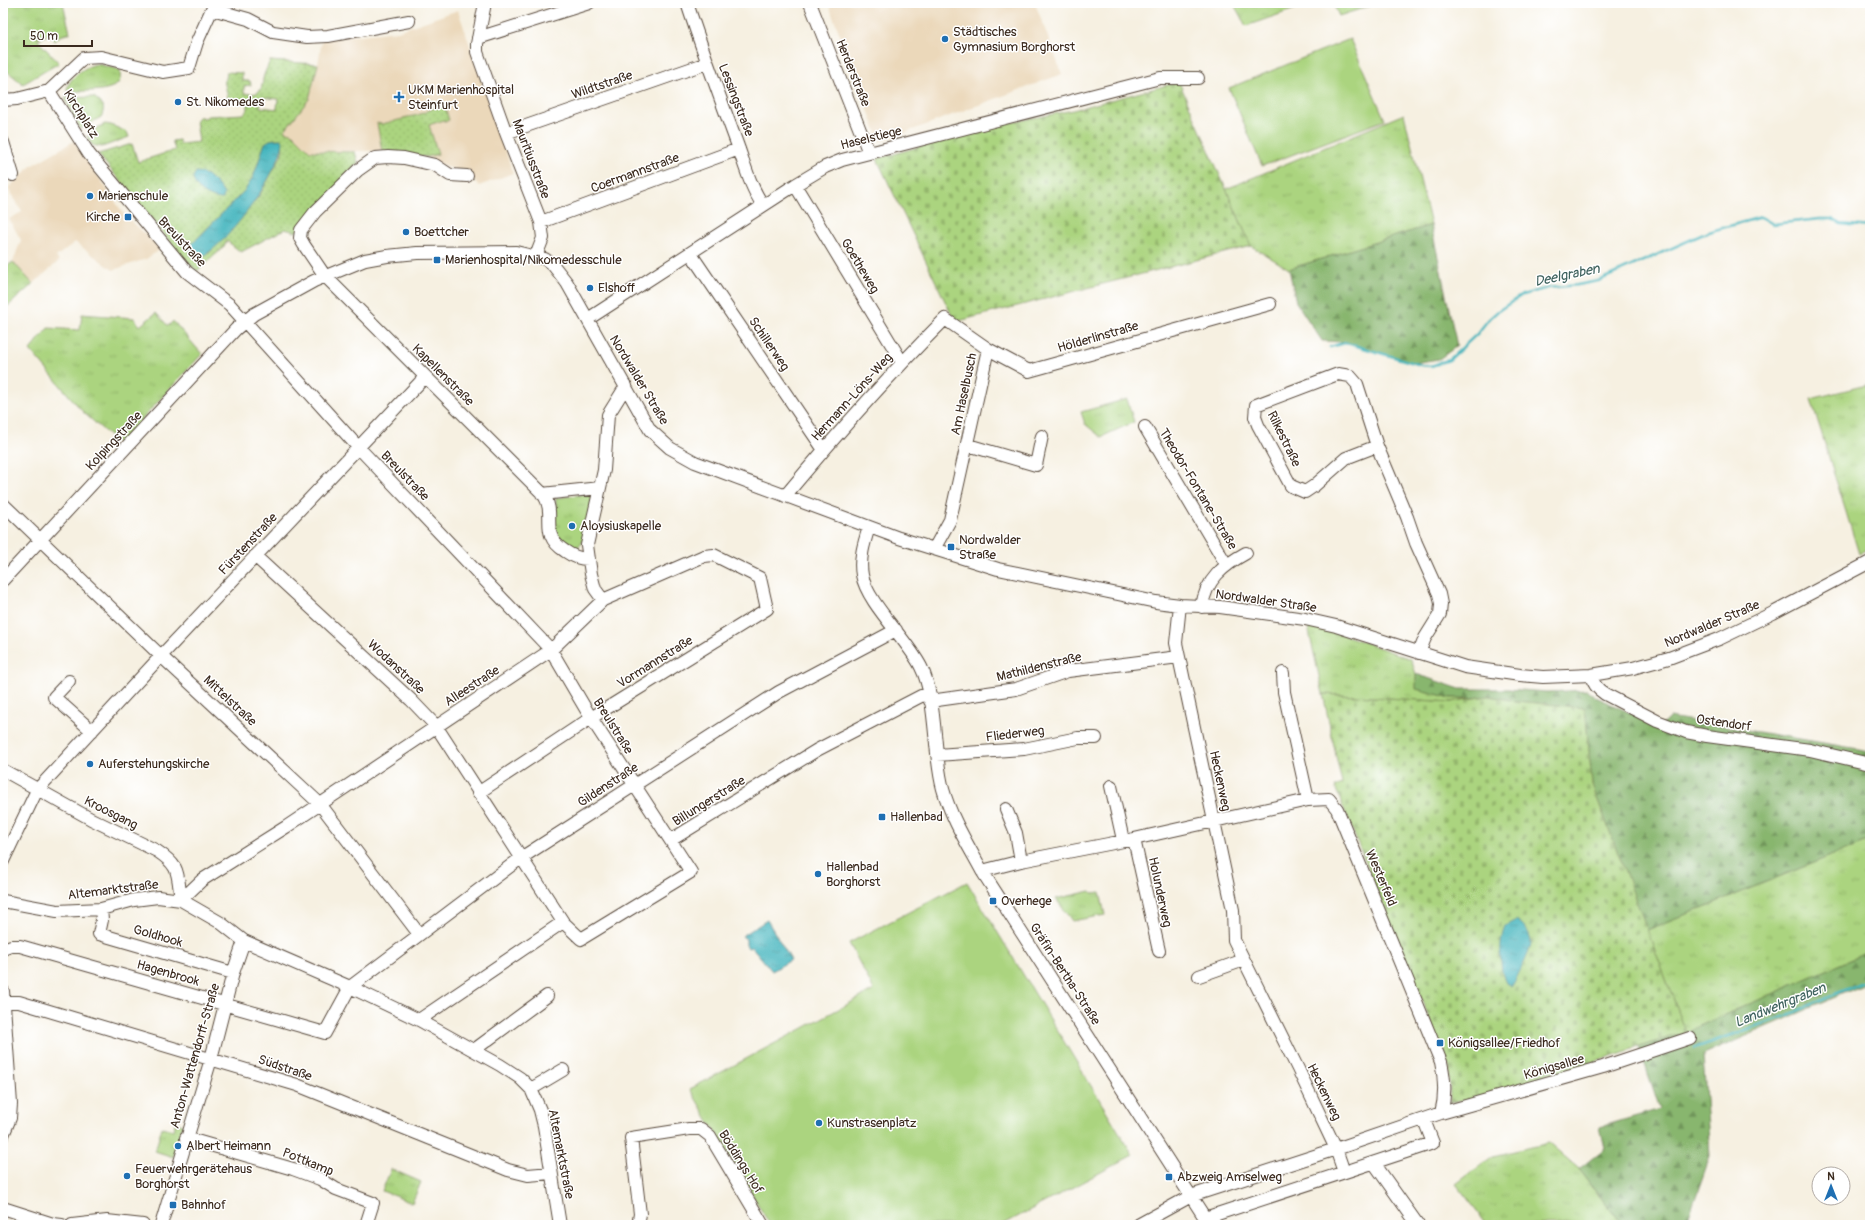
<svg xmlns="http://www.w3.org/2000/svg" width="1873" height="1228" viewBox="0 0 1873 1228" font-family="Pangolin,sans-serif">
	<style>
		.built { fill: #ebd8ba }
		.grass { fill: url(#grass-tufts); stroke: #737f4e }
		.forest { fill: url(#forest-firs); stroke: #627046 }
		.cemetery { fill: url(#cemetery-stones); stroke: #737f4e }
		.garden { fill: url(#garden-dots); stroke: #737f4e; fill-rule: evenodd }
		.pitch { fill: #abd47f; stroke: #737f4e }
		.water { fill: url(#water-ripples); stroke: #40706e }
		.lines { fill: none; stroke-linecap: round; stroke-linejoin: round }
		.stream { stroke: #45b5be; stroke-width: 2.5 }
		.minor-casing { stroke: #57483b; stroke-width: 14 }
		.minor { stroke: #fff; stroke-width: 12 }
		.poi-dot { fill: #1f6fb2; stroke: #fff; stroke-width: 1.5 }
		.labels { text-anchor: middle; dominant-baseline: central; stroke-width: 3; stroke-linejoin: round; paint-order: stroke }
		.poi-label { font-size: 13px; fill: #3b2a1e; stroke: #fff; text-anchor: start }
		.street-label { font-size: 13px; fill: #3b2a1e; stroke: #fff }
		.water-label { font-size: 14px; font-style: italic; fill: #3f625e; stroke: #fff }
	</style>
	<defs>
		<pattern id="grass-tufts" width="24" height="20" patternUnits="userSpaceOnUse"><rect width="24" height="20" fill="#abd47f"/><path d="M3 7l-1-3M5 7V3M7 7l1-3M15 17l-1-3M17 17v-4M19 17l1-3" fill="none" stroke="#94b66d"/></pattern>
		<pattern id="forest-firs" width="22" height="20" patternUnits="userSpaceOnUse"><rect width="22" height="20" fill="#88b66e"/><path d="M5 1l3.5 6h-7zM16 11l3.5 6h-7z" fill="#70945a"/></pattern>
		<pattern id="cemetery-stones" width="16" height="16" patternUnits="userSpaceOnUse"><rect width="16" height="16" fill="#abd47f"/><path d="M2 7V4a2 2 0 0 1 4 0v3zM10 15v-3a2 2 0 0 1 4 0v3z" fill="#94b66d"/></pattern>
		<pattern id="garden-dots" width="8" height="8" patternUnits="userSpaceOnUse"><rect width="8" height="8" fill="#abd47f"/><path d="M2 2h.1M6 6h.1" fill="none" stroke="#94b66d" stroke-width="1.8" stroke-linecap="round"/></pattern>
		<pattern id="water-ripples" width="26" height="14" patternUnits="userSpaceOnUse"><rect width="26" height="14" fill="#45b5be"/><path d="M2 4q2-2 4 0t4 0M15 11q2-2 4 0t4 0" fill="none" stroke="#3b939a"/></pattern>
	</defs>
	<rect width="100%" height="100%" fill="#fff"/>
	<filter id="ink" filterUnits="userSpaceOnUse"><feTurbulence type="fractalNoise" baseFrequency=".025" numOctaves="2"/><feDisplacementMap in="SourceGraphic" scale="8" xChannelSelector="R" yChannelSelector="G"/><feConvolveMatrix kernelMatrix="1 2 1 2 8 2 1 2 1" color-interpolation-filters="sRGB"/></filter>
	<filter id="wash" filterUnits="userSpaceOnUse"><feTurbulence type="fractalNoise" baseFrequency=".012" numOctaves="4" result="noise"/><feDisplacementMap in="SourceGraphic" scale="16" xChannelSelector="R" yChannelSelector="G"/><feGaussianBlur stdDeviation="0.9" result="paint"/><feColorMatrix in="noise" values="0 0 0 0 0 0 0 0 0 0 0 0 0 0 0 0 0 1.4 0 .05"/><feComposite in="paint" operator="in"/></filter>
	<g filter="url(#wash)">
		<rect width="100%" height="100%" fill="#f6f0e1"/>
		<path class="built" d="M 828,3 L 1035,3 L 1062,74 L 880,142 Z
			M 458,10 L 513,173 L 479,186 L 468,173 L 450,168 L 427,157 L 382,151 L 310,151 L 293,134 L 284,131 L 309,99 L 318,64 L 322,39 L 398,31 Z
			M 74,141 L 123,213 L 161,249 L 146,259 L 113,270 L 75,242 L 56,257 L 59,261 L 33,284 L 13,262 L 21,240 L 9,219 L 22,212 L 8,188 L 31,166 Z"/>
		<path class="grass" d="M 4,3 L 63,3 L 70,33 L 60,36 L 55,41 L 48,34 L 40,39 L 37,36 L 40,43 L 59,63 L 23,84 L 3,68 Z
			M 1233,3 L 1312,3 L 1246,26 Z
			M 1333,3 L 1379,3 L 1339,16 Z
			M 98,64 L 120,70 C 120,74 121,79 119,82 C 112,93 79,91 67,91 C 67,79 86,65 98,64 Z
			M 94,97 L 103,105 C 104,110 103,113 101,117 L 80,129 L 65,98 Z
			M 1404,114 L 1431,225 L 1289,269 L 1251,246 L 1226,189 Z
			M 105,124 L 111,125 L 127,132 L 129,137 L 102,147 L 92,145 L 87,136 L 93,134 L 91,131 Z
			M 13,262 L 33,284 L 8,306 L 3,301 L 3,269 Z
			M 156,313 L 168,326 L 173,321 L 202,354 L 119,444 L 84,413 L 30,350 L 48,328 L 80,330 L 82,314 L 134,318 L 140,326 Z
			M 1870,384 L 1870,548 L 1859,554 L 1811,399 Z
			M 1127,399 L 1134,422 L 1101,437 L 1085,424 L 1081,412 Z
			M 578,495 L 596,495 L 582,543 L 578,548 L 575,548 L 557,537 L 555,529 L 556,498 Z
			M 1308,627 L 1336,632 L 1411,659 L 1416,674 L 1417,689 L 1451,698 L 1473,698 L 1451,702 L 1323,694 Z
			M 1870,840 L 1870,951 L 1686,1032 L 1647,930 Z
			M 1091,891 L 1092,893 L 1100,892 L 1105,915 L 1072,921 L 1056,899 Z
			M 175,1123 L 183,1125 L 173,1157 L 155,1151 L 162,1127 L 173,1130 Z
			M 1549,1143 L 1579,1169 L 1622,1225 L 1488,1225 L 1456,1184 L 1493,1156 Z
			M 391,1169 L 421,1182 L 412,1203 L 382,1191 Z"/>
		<path class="forest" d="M 1431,225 L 1457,346 L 1439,359 L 1413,363 L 1345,342 L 1322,341 L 1296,302 L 1289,269 Z
			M 1416,674 L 1460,689 L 1508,689 L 1547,692 L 1587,690 L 1596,697 L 1660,727 L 1670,717 L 1870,751 L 1870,840 L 1647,930 L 1592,785 L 1585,708 L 1516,701 L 1488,696 L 1473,698 L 1451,698 L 1416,689 Z
			M 1870,951 L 1870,982 L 1703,1055 L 1710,1156 L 1686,1225 L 1622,1225 L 1579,1169 L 1605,1148 L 1600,1127 L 1660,1109 L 1639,1047 L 1686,1032 Z"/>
		<path class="cemetery" d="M 1179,82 L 1251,246 L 955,322 L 877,159 L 980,129 L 1073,110 Z
			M 1323,694 L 1451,702 L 1488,696 L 1516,701 L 1585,708 L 1592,785 L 1686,1032 L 1470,1101 L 1450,1102 L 1449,1067 L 1335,787 L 1342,784 Z"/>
		<path class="garden" d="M 270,61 L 318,64 L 309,99 L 284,131 L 293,134 L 310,151 L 355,152 L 358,163 L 296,232 L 285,229 L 241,252 L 227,241 L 223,248 L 197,271 L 185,260 L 98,154 L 132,144 L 138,162 L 175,150 L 172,141 L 179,140 L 180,144 L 199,142 L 196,120 L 198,117 L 202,117 L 203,119 L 208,116 L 244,114 L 248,109 L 248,104 L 243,101 L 229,102 L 224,80 L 226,79 L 227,72 L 242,73 L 242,81 L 250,81 L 251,85 L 244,86 L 244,93 C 257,95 262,93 263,79 C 264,73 268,66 270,61 ZM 261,97 L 278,99 L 277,109 L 260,107 ZM 280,139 L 283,149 L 281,156 L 259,196 L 224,238 L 208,254 L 191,245 L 246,189 L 254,175 L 265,143 L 270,140 Z
			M 444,104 L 449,120 L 445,122 L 444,120 L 429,125 L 438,154 L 427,157 L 382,151 L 377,123 L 382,124 L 403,119 L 403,118 L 418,115 Z"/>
		<path class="pitch" d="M 1350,39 L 1385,120 L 1262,166 L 1229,88 Z
			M 967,882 L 1133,1155 L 1002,1225 L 770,1225 L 690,1089 L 874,990 L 849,943 Z"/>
		<path class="water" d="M 280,139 L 283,141 C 282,169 223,254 195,259 L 191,254 L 191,245 L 246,189 L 254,175 L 265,143 L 270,140 Z
			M 196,172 C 208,172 218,184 224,194 L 223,199 C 211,199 194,190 193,177 Z
			M 767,920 L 791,960 L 772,971 L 752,947 L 748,948 L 746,945 L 746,939 L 742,936 Z
			M 1516,920 C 1524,924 1531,934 1531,943 C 1531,949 1516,980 1512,986 L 1506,983 C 1499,972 1499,938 1505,926 Z"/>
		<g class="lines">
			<path class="stream" d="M 1330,347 L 1344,343 L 1350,344 L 1421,365 L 1431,366 L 1449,360 L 1477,334 L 1488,320 L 1498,311 L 1522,295 L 1548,288 L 1577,285 L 1598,281 L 1708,232 L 1761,217 L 1773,224 L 1820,219 L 1832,219 L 1841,224 L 1870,227
				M 1695,1048 L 1788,1015 L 1870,979"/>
		</g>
	</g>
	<g filter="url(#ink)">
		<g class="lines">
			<defs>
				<path id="minor" d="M 485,3 L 477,44 L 477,52 L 506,133 L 541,222 L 543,238 L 536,256
					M 687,3 C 702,49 719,95 736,141 C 744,162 750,187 763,205
					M 810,3 L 869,153
					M 212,9 L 248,19 L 273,32 L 307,37 L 328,36 L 409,21
					M 478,38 L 589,3
					M 49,91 L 89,154 L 187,272 L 230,305 L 358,447 L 551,650 L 591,718 L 691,872 L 581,939 L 563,922 L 436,726 L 411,700 L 255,556
					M 3,100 L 17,99 L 49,91 L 84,58 L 101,57 L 163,72 L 189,68 L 197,42 L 212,9
					M 506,133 L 707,63
					M 3,142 L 13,175
					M 467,176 L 450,175 L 435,165 L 404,158 L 388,157 L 375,158 L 358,170 L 315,212 L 301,230 L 300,238 L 304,245 L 325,276 L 544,495 C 557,516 538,534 565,551 C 572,556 579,559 588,559
					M 795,185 L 902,362
					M 541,222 L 739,149
					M 691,254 L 824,450
					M 588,319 L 795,185 L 825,167 L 842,160 L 1160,78 L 1198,78
					M 1145,427 L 1226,564
					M 968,445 L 1036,465 L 1042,436
					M 1377,446 L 1346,458 L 1314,486 L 1305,492 L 1291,486 L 1258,425 L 1255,417 L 1256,405 L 1338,374 L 1350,376 L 1357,384 L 1377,446 L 1407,517 L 1416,543 L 1439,594 L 1441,604 L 1440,614 L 1425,638 L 1419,653
					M 542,494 L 600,488
					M 785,496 C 836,435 888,376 945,319 L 988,349 L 1029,371 L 1270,304
					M 3,504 L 161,656 L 320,804 L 419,934
					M 869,527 C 864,543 859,559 862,575 C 867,603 907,639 921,667 C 937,698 933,753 943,789 C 951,818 968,845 982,871 L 1205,1218 L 1211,1225
					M 934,549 L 950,520 L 988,349
					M 3,580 L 236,329 L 254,314 L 314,281 L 365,260 L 387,256 L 417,253 L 516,252 L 545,259 L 553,265 L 567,283 L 650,430 L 670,448 L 695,462 L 899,538 L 998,569 L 1156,602 L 1180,605 L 1220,607 L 1305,619 L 1336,626 L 1465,667 L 1520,675 L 1543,677 L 1591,675 L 1633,668 L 1669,658 L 1719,639 L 1773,613 L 1870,562
					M 603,600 L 595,589 L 591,574 L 587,545 L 604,470 L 608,415 L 626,386
					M 1180,605 L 1176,643 L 1233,910 L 1234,940 L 1298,1069 L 1336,1149 L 1344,1172
					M 1202,607 C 1205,580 1224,565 1246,553
					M 1283,673 L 1284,692 L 1308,800
					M 1591,675 C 1593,684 1597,689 1605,694 L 1657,721 L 1686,732 L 1707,736 L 1810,750 L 1870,764
					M 69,681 L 54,697 L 92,731
					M 930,701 L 1016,689 L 1068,671 L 1179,657
					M 937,755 L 1024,749 L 1078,738 L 1096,738
					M 3,770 L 91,819 L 157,851 C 181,867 177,873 181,900
					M 1111,786 L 1123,840
					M 1006,809 L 1016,833 L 1021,861
					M 1134,839 L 1159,951
					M 671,840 L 817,750 L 921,696 L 930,695
					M 3,861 L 37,790 L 161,656 L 425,377
					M 982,871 L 1021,861 L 1134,839 L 1308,800 L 1329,799 L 1337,809 L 1441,1062 C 1445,1080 1446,1095 1441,1113
					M 181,900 L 202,880 L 286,827 L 551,650 L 603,600 L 704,556 L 714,555 L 760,578 L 767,609 L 591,718 L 478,793
					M 3,901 L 57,911 L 101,909 L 134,900 L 158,897 L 181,900 L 221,923 L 244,941 L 350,987 L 419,1020 L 500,1065 L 520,1078 L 531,1089 L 540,1110 L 544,1126 L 560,1225
					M 101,909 L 102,920 L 99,934 L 233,973
					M 3,949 L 11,946 L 20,946 L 325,1033 L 350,987 L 521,858 L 779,692 L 896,630
					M 1199,976 L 1244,960
					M 3,991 L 11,1104 L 10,1118 L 3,1135
					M 3,1002 L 19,1002 L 297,1085 L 508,1170 L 528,1175 L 551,1173
					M 419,1020 L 563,922
					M 474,1050 L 547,996
					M 531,1089 L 563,1070
					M 186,1138 L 293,1169 L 320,1179 L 336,1189 L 373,1203 L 366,1225
					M 1374,1163 L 1418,1225
					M 3,1208 L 53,1224 L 62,1225
					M 1205,1218 L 1433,1143 L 1424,1120
					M 72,1225 L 107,1221 L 143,1225
					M 161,1225 L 211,1059 L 233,973 L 244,941
					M 638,1225 L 640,1214 L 631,1138 L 689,1129 L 701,1129 L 710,1136 L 763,1225
					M 1138,1225 L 1191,1196 L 1336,1149 L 1441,1113 L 1603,1067 L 1690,1038"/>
			</defs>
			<use href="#minor" class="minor-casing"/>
			<use href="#minor" class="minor"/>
		</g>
	</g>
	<g class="poi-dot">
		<circle cx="945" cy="39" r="4"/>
		<path d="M397 91h4v4h4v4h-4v4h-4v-4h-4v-4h4z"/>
		<circle cx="178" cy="102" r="4"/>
		<circle cx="90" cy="196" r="4"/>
		<rect x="124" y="213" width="8" height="8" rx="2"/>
		<circle cx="406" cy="232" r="4"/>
		<rect x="433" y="256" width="8" height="8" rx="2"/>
		<circle cx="590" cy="288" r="4"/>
		<circle cx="572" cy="526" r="4"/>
		<rect x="947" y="543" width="8" height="8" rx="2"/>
		<circle cx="90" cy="764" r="4"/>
		<rect x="878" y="813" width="8" height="8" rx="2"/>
		<circle cx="818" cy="874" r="4"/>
		<rect x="989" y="897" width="8" height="8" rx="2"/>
		<rect x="1436" y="1039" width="8" height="8" rx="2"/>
		<circle cx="819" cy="1123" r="4"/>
		<circle cx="178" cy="1146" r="4"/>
		<circle cx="127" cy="1176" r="4"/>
		<rect x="1165" y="1173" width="8" height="8" rx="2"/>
		<rect x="169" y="1201" width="8" height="8" rx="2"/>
	</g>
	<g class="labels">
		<g class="poi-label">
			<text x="953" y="32">Städtisches<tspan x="953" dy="15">Gymnasium Borghorst</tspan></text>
			<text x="408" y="90">UKM Marienhospital<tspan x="408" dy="15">Steinfurt</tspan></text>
			<text x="186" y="102">St. Nikomedes</text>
			<text x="98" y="196">Marienschule</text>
			<text x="120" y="217" text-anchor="end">Kirche</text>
			<text x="414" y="232">Boettcher</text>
			<text x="445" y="260">Marienhospital/Nikomedesschule</text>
			<text x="598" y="288">Elshoff</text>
			<text x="580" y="526">Aloysiuskapelle</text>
			<text x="959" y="540">Nordwalder<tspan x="959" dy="15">Straße</tspan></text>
			<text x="98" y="764">Auferstehungskirche</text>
			<text x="890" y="817">Hallenbad</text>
			<text x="826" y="867">Hallenbad<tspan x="826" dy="15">Borghorst</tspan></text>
			<text x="1001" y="901">Overhege</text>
			<text x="1448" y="1043">Königsallee/Friedhof</text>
			<text x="827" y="1123">Kunstrasenplatz</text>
			<text x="186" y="1146">Albert Heimann</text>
			<text x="135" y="1169">Feuerwehrgerätehaus<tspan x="135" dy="15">Borghorst</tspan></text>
			<text x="1177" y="1177">Abzweig Amselweg</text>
			<text x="181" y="1205">Bahnhof</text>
		</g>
		<g class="street-label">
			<text transform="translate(853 73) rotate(68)">Herderstraße</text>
			<text transform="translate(602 85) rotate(-19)">Wildtstraße</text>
			<text transform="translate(736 100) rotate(69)">Lessingstraße</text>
			<text transform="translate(81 114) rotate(58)">Kirchplatz</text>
			<text transform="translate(871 138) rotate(-14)">Haselstiege</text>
			<text transform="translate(531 159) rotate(69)">Mauritiusstraße</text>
			<text transform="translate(635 173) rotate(-20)">Coermannstraße</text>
			<text transform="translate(182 242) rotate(47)">Breulstraße</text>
			<text transform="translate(860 266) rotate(59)">Goetheweg</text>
			<text transform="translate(1098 337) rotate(-16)">Hölderlinstraße</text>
			<text transform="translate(769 344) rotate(56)">Schillerweg</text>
			<text transform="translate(443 375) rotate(45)">Kapellenstraße</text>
			<text transform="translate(639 380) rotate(59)">Nordwalder Straße</text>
			<text transform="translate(964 394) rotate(-78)">Am Haselbusch</text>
			<text transform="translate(852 397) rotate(-48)">Hermann-Löns-Weg</text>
			<text transform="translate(1284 439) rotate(64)">Rilkestraße</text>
			<text transform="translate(114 441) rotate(-47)">Kolpingstraße</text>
			<text transform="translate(405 476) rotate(46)">Breulstraße</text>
			<text transform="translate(1198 489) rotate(59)">Theodor-Fontane-Straße</text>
			<text transform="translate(248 544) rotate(-47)">Fürstenstraße</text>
			<text transform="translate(1266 601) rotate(8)">Nordwalder Straße</text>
			<text transform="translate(1712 624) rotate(-23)">Nordwalder Straße</text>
			<text transform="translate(655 662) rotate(-32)">Vormannstraße</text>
			<text transform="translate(396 667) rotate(43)">Wodanstraße</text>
			<text transform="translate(1039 667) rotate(-14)">Mathildenstraße</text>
			<text transform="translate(472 686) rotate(-33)">Alleestraße</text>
			<text transform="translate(230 701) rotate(43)">Mittelstraße</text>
			<text transform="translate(1724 723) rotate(8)">Ostendorf</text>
			<text transform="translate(613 726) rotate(58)">Breulstraße</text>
			<text transform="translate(1015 734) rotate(-7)">Fliederweg</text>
			<text transform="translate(1220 781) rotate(78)">Heckenweg</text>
			<text transform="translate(608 785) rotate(-33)">Gildenstraße</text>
			<text transform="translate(709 801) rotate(-32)">Billungerstraße</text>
			<text transform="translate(111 813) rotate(27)">Kroosgang</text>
			<text transform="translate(1381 878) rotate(67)">Westerfeld</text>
			<text transform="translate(113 890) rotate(-7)">Altemarktstraße</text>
			<text transform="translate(1160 892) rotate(78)">Holunderweg</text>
			<text transform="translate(158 936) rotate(16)">Goldhook</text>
			<text transform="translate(168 973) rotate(16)">Hagenbrook</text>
			<text transform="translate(1065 974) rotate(57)">Gräfin-Bertha-Straße</text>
			<text transform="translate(195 1056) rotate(-74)">Anton-Wattendorff-Straße</text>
			<text transform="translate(1554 1067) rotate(-16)">Königsallee</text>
			<text transform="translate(285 1068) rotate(19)">Südstraße</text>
			<text transform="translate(1324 1092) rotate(64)">Heckenweg</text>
			<text transform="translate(561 1154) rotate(79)">Altemarktstraße</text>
			<text transform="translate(308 1162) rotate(22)">Pottkamp</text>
			<text transform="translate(741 1162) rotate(58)">Böddings Hof</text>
		</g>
		<g class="water-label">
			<text transform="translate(1567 275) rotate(-12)">Deelgraben</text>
			<text transform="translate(1780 1005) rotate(-22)">Landwehrgraben</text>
		</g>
	</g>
	<rect width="1873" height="1228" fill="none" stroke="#fff" stroke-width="16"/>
	<g transform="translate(1831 1186)"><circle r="19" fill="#ffffff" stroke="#b1aaa5"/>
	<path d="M0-3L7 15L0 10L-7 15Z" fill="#1f6fb2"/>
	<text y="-6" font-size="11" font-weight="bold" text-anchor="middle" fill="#3b2a1e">N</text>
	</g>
	<path d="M24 40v6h68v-6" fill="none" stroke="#3b2a1e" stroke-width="2"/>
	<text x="30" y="40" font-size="12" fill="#3b2a1e" stroke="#ffffff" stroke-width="3" paint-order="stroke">50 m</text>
</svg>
